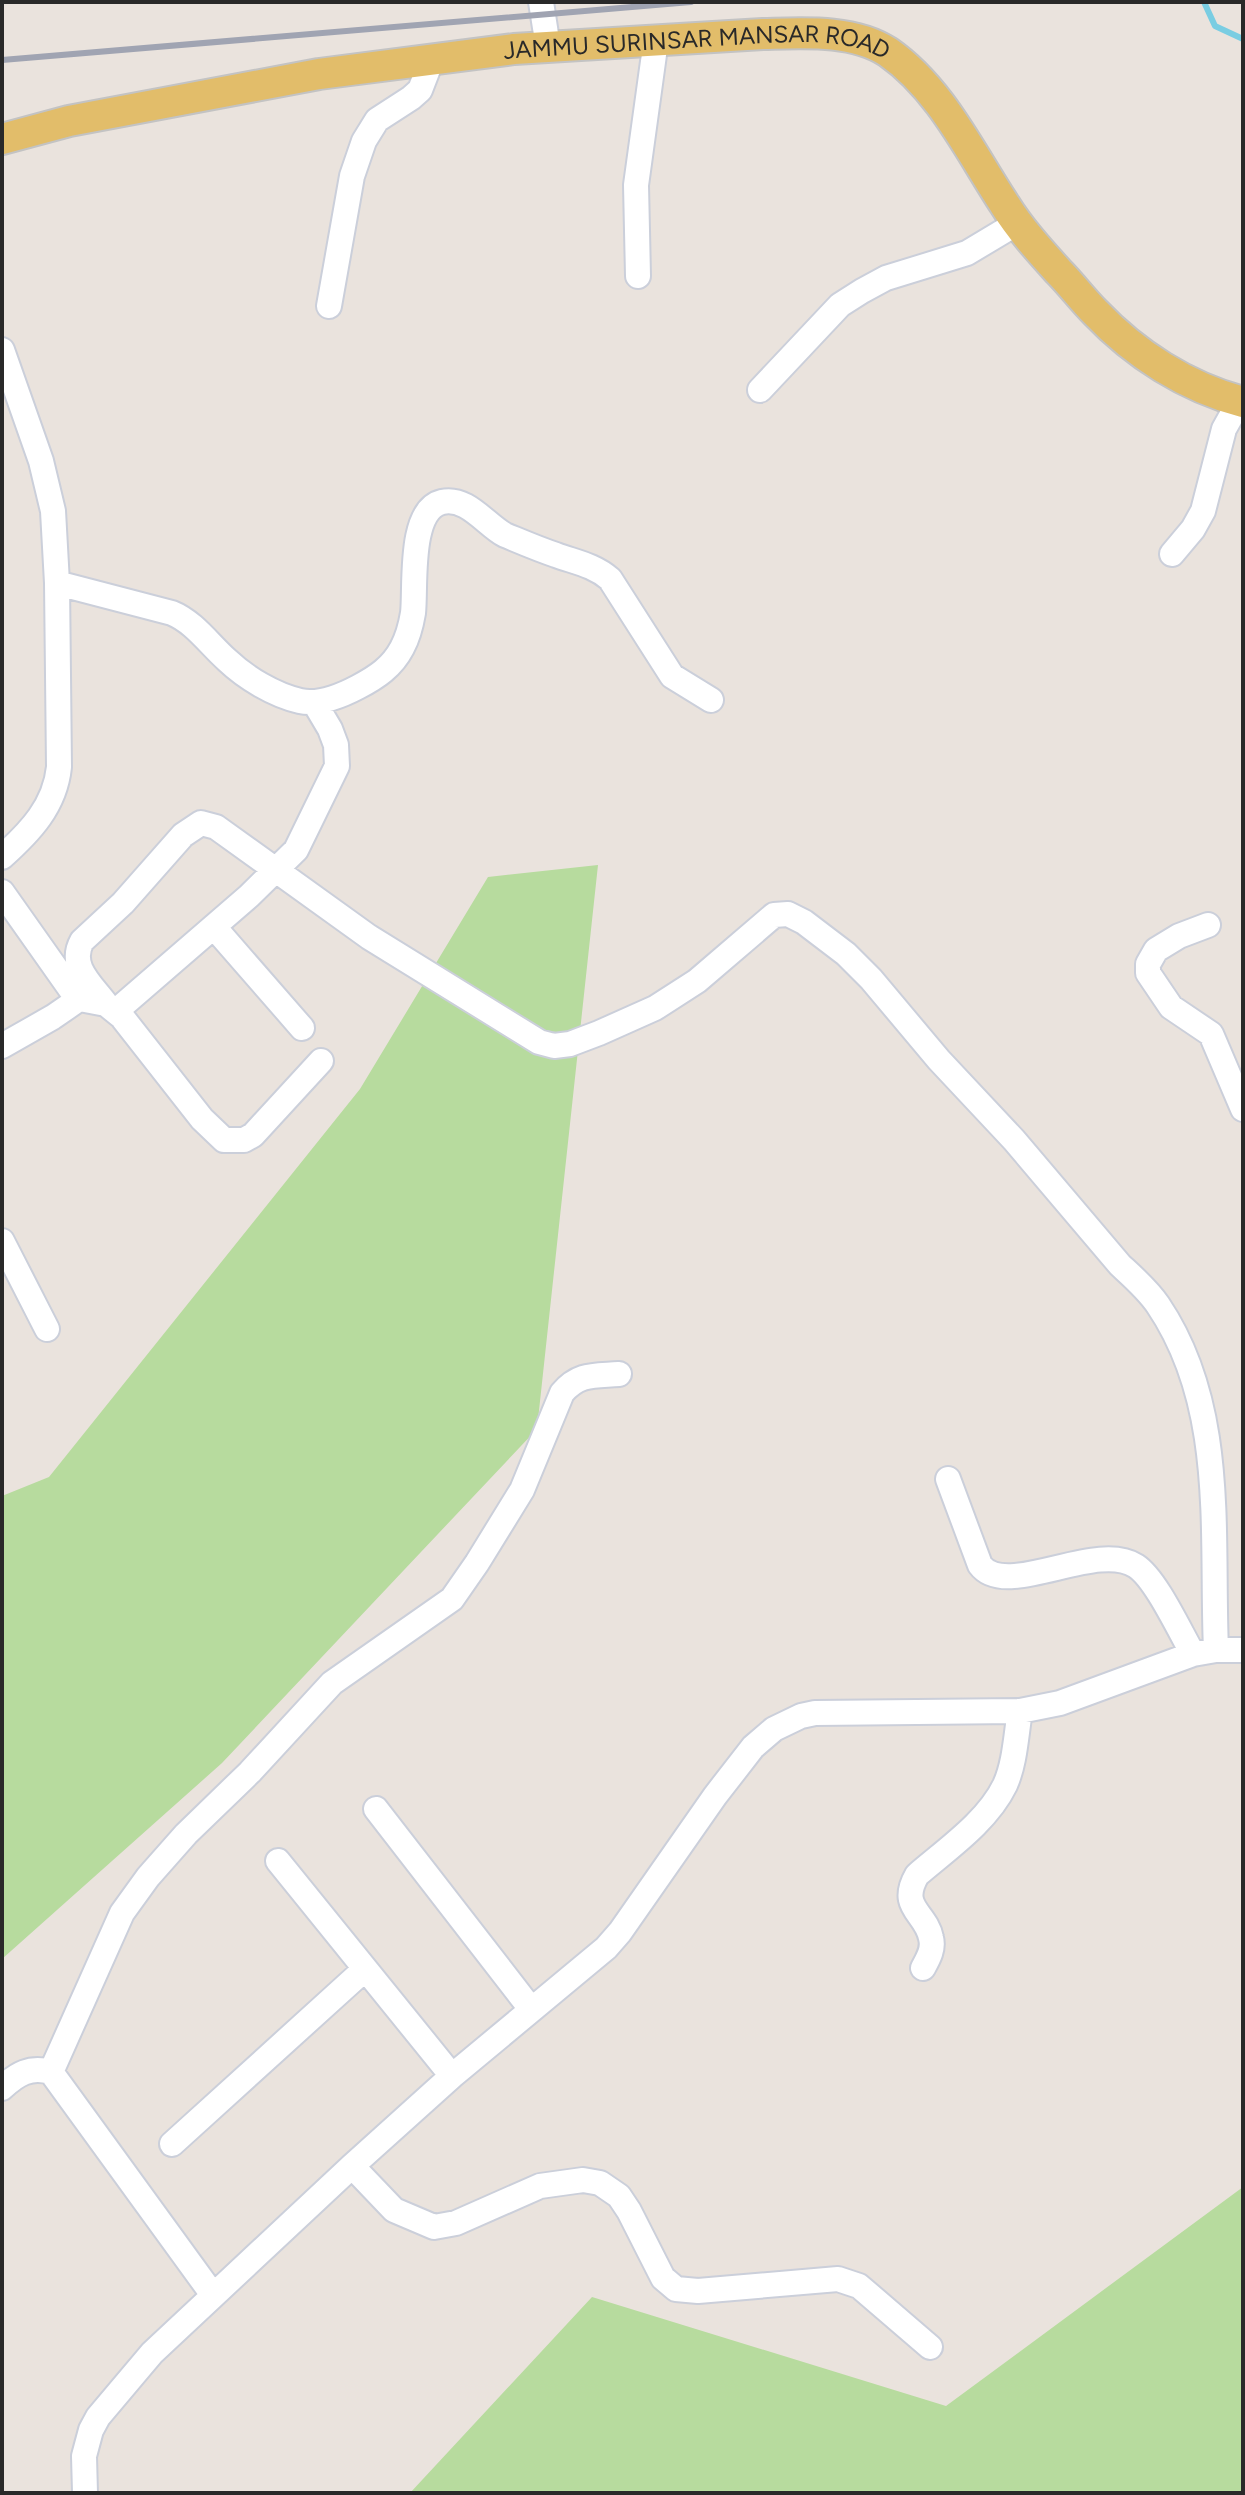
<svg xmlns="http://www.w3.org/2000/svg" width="1245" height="2495" viewBox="0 0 1245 2495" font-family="Figtree,sans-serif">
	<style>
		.green { fill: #b7db9e }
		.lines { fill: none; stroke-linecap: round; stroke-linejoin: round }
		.stream { stroke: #7acde2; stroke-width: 6 }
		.minor-casing { stroke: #cbcfda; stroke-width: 28 }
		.major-casing { stroke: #c3c3c3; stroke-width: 34 }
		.minor { stroke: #fff; stroke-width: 24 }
		.major { stroke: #e2bd6a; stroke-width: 30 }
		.rail { stroke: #a0a4b2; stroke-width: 6 }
		.labels { text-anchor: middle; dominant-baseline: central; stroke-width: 7; stroke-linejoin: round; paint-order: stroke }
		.street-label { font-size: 24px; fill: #292929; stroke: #fff }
	</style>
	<rect width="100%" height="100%" fill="#eae3dd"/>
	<path class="green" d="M 598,865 L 537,1429 L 222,1763 L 2,1959 L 2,1496 L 49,1477 L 360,1089 L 488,877 Z
		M 1243,2187 L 1243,2493 L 410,2493 L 592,2297 L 946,2406 Z"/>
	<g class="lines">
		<path class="stream" d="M 1204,2 L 1215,26 L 1243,39"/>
		<defs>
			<path id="minor" d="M 541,2 L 548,47
				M 638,276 L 636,185 L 656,40
				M 329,306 L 352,176 L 364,141 L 377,120 L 411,98 L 420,90 L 432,59
				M 2,350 L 41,461 L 53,511 L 57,583 L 59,767 C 55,806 30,832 2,857
				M 760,390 L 840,305 L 862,291 L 886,278 L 967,253 L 1017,223
				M 1172,554 L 1193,529 L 1203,511 L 1224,429 L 1239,402
				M 57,583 L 172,613 C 194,622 209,644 227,660 C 246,678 274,695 300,701 C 319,705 341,696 358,687 C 377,677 392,667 402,648 C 408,637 411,625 413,613 C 416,588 408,510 442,502 C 467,496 486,525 505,535 C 522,542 538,549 556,555 C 575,562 594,565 610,579 L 672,676 L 711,700
				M 2,892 L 74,994 L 85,1000 L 106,1004 L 122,1017 L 202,1119 L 224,1140 L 244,1140 L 253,1135 L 321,1061
				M 1208,925 L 1179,936 L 1156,950 L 1148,964 L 1148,973 L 1171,1007 L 1211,1034 L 1243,1109
				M 214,927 L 302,1028
				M 106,1004 C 92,985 68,966 82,941 L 123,903 L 183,835 L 201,823 L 216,827 L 369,937 L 539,1042 L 554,1046 L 570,1044 L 599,1033 L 655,1008 L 697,981 L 774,915 L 788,914 L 804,922 L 846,954 L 871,979 L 939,1060 L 1014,1140 L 1120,1265 C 1133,1277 1148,1290 1158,1305 C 1227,1407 1211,1534 1216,1650
				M 116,1011 L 249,896 L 296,850 L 337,766 L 336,745 L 330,729 L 314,702
				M 2,1046 L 53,1017 L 79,999
				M 2,1241 L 47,1329
				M 948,1479 L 980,1565 C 1006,1600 1096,1540 1136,1566 C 1156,1579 1180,1632 1193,1654
				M 376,1809 L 531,2009
				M 278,1861 L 452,2076
				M 923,1968 C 928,1959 934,1949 931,1938 C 926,1912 898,1908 917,1875 C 947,1849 987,1822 1005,1785 C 1015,1763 1016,1735 1020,1711
				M 51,2072 L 122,1913 L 148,1877 L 186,1834 L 250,1772 L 332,1683 L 452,1599 L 477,1563 L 522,1490 L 562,1393 C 579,1373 594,1376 619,1374
				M 2,2088 C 17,2074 30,2066 51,2072 L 213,2295
				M 172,2144 L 365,1969
				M 352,2166 L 394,2210 L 434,2227 L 456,2223 L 540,2186 L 583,2180 L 600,2183 L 619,2196 L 629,2211 L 663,2278 L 676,2289 L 698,2291 L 838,2279 L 859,2286 L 930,2347
				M 85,2493 L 84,2456 L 91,2430 L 98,2417 L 152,2353 L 352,2166 L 452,2076 L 606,1948 L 620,1932 L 715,1796 L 753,1747 L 774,1729 L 801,1716 L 815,1713 L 1020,1711 L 1060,1703 L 1193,1654 L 1216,1650 L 1243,1650"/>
			<g id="major">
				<path id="s1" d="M 2,139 L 69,121 L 319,74 L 514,49 L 763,34 C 802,33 853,29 888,52 C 941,89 970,152 1005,205 C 1020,229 1039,250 1058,271 C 1071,284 1082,299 1095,312 C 1135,354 1186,387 1243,402"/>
			</g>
		</defs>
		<use href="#minor" class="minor-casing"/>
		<use href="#major" class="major-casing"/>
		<use href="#minor" class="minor"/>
		<use href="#major" class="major"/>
		<path class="rail" d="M 2,60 L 691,2"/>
	</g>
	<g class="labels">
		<g class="street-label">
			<text stroke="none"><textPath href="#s1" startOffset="704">JAMMU SURINSAR MANSAR ROAD</textPath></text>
		</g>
	</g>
	<rect width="1245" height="2495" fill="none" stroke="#292929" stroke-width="8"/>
</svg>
